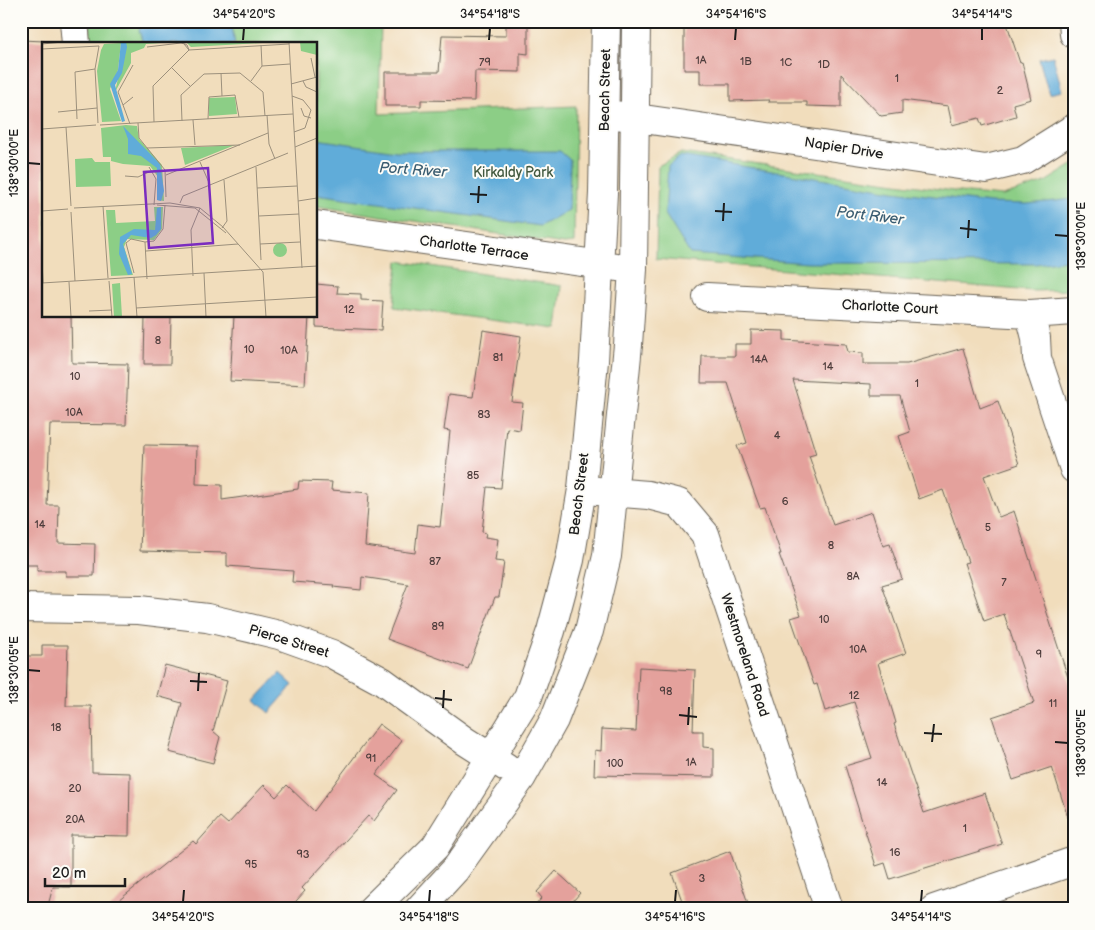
<svg xmlns="http://www.w3.org/2000/svg" width="1095" height="930" viewBox="0 0 1095 930" font-family="'Balsamiq Sans',sans-serif">
	<style>
		.green { fill: #8cce86; stroke: #547551 }
		.water { fill: #60acd9; stroke: #3e647a }
		.building { fill: #e4a19c }
		.lines { fill: none; stroke-linecap: round; stroke-linejoin: round }
		.minor-casing { stroke: #676054; stroke-width: 30 }
		.minor { stroke: #fff; stroke-width: 28 }
		.ticks { fill: none; stroke: #1c1c1c; stroke-width: 2 }
		.labels { text-anchor: middle; dominant-baseline: central; stroke-width: 4; stroke-linejoin: round; paint-order: stroke }
		.number-label { font-size: 11px; fill: #4e3d3c }
		.street-label { font-size: 14px; fill: #1c1c1c; stroke: #fdfcf7 }
		.park-label { font-size: 14px; fill: #435a41; stroke: #fdfcf7 }
		.water-label { font-size: 15px; font-style: italic; fill: #3b5d71; stroke: #fdfcf7 }
		.inset-road { fill: none; stroke: #9c907c; stroke-width: 1 }
		.view { fill: #7b2cbf; fill-opacity: 0.15; stroke: #7b2cbf; stroke-width: 2.5 }
		.inset-edge { fill: none; stroke: #1c1c1c; stroke-width: 2.5 }
		.neatline { fill: none; stroke: #1c1c1c; stroke-width: 2 }
		.ticks-label { font-size: 12px; text-anchor: middle; fill: #1c1c1c }
	</style>
	<rect width="100%" height="100%" fill="#fdfcf7"/>
	<filter id="ink" filterUnits="userSpaceOnUse"><feTurbulence type="fractalNoise" baseFrequency=".02" numOctaves="2"/><feDisplacementMap in="SourceGraphic" scale="10" xChannelSelector="R" yChannelSelector="G"/><feConvolveMatrix kernelMatrix="1 2 1 2 8 2 1 2 1" color-interpolation-filters="sRGB"/></filter>
	<filter id="wash" filterUnits="userSpaceOnUse"><feTurbulence type="fractalNoise" baseFrequency=".0096" numOctaves="4" result="noise"/><feDisplacementMap in="SourceGraphic" scale="20" xChannelSelector="R" yChannelSelector="G"/><feGaussianBlur stdDeviation="1.12" result="paint"/><feColorMatrix in="noise" values="0 0 0 0 0 0 0 0 0 0 0 0 0 0 0 0 0 1.4 0 .05"/><feComposite in="paint" operator="in"/></filter>
	<g filter="url(#wash)">
		<rect width="100%" height="100%" fill="#f1ddbc"/>
		<path class="green" d="M 90,21 L 381,21 L 379,114 L 576,106 L 574,243 L 564,244 L 316,206 L 316,44 L 91,44 Z
			M 681,153 L 968,193 L 1003,196 L 1045,182 L 1074,164 L 1074,290 L 1032,291 L 656,259 L 658,166 Z
			M 398,261 L 562,286 L 557,329 L 394,307 Z"/>
		<path class="water" d="M 145,21 L 231,21 L 235,44 L 143,44 L 139,30 Z
			M 1053,56 L 1062,91 L 1049,94 L 1039,59 Z
			M 316,139 L 396,151 L 560,151 L 570,160 L 569,210 L 540,226 L 316,194 Z
			M 681,156 L 893,191 L 990,203 L 1027,204 L 1074,199 L 1074,259 L 1036,264 L 808,263 L 690,254 L 665,214 L 668,166 Z
			M 280,673 L 293,685 L 269,713 L 255,700 Z"/>
		<g id="blocks">
			<path class="building" d="M 506,21 L 528,21 L 528,54 L 520,53 L 520,72 L 475,71 L 474,101 L 421,100 L 421,106 L 385,106 L 385,72 L 439,72 L 442,35 L 506,36 Z
				M 684,21 L 1006,21 L 1020,63 L 1022,62 L 1031,99 L 1013,104 L 1016,116 L 982,126 L 979,118 L 952,125 L 948,106 L 902,100 L 902,113 L 881,116 L 841,74 L 841,107 L 807,106 L 807,102 L 768,102 L 769,100 L 730,101 L 730,84 L 700,84 L 700,70 L 684,70 Z
				M 21,40 L 44,41 L 44,316 L 71,316 L 72,363 L 128,364 L 126,425 L 50,424 L 47,505 L 59,505 L 58,543 L 95,544 L 94,576 L 66,576 L 66,571 L 37,571 L 37,565 L 23,565 L 24,551 L 21,551 Z
				M 316,284 L 338,286 L 337,293 L 361,294 L 361,300 L 383,301 L 381,330 L 316,327 Z
				M 145,316 L 171,316 L 170,364 L 144,364 Z
				M 234,316 L 309,316 L 305,385 L 230,381 Z
				M 483,330 L 521,336 L 512,402 L 523,403 L 520,430 L 507,428 L 501,488 L 487,487 L 482,532 L 486,533 L 485,537 L 498,539 L 495,561 L 504,562 L 499,597 L 495,597 L 468,669 L 387,639 L 408,584 L 362,577 L 361,590 L 333,587 L 334,585 L 292,582 L 293,571 L 227,566 L 227,553 L 140,551 L 144,445 L 197,446 L 196,484 L 222,485 L 222,500 L 298,489 L 299,481 L 332,482 L 331,490 L 369,493 L 365,546 L 415,553 L 418,524 L 440,527 L 450,431 L 444,430 L 449,394 L 473,397 Z
				M 751,330 L 784,331 L 784,340 L 846,344 L 848,352 L 863,353 L 863,364 L 907,364 L 963,348 L 980,408 L 998,401 L 1019,464 L 984,476 L 999,517 L 1014,511 L 1074,696 L 1074,821 L 1069,821 L 1052,767 L 1013,780 L 992,717 L 1034,703 L 1004,614 L 984,621 L 964,563 L 968,562 L 943,490 L 919,499 L 899,436 L 910,432 L 900,396 L 871,396 L 871,384 L 793,380 L 816,454 L 809,456 L 833,525 L 872,512 L 883,546 L 890,544 L 902,579 L 882,585 L 906,653 L 878,663 L 896,723 L 894,724 L 924,813 L 985,793 L 1002,844 L 890,879 L 885,863 L 876,866 L 845,766 L 872,758 L 854,702 L 825,711 L 817,684 L 814,685 L 791,618 L 801,615 L 779,554 L 781,554 L 765,507 L 760,508 L 737,446 L 747,443 L 728,383 L 701,383 L 702,356 L 735,356 L 735,344 L 751,344 Z
				M 42,645 L 68,645 L 66,706 L 91,706 L 92,772 L 130,773 L 129,836 L 71,835 L 71,887 L 53,887 L 47,909 L 21,909 L 21,656 L 42,656 Z
				M 165,665 L 227,681 L 213,731 L 220,737 L 213,763 L 169,752 L 182,703 L 157,696 Z
				M 639,667 L 695,670 L 693,731 L 703,731 L 703,747 L 714,748 L 714,777 L 594,775 L 595,750 L 601,751 L 602,729 L 636,731 Z
				M 379,724 L 402,741 L 376,775 L 397,790 L 374,821 L 368,816 L 302,888 L 305,891 L 289,909 L 108,909 L 193,841 L 196,844 L 220,817 L 228,824 L 264,785 L 276,797 L 287,785 L 314,811 Z
				M 730,851 L 750,909 L 685,909 L 672,873 Z
				M 556,871 L 580,893 L 566,909 L 532,909 L 542,898 L 537,892 Z"/>
		</g>
	</g>
	<g filter="url(#ink)">
		<use href="#blocks" fill-opacity="0" stroke="#676054" stroke-width="1"/>
		<g class="lines">
			<defs>
				<path id="minor" d="M 74,21 L 76,44
					M 1073,21 L 1074,34
					M 616,115 L 986,169 L 1023,160 L 1074,128
					M 316,225 L 617,267
					M 707,297 L 1030,314 L 1074,311
					M 1030,314 L 1036,338 L 1037,358 L 1074,469
					M 597,491 L 648,495 L 679,503 L 705,534 L 829,909
					M 21,608 L 139,610 L 207,618 L 279,635 L 332,654 L 382,681 L 465,741 L 506,767
					M 372,909 L 435,847 L 528,697 L 551,631 L 570,560 L 582,489 L 594,361 L 603,193 L 606,21
					M 419,909 L 455,870 L 522,777 L 554,720 L 589,631 L 607,556 L 628,345 L 633,269 L 636,21
					M 934,909 L 1074,861"/>
			</defs>
			<use href="#minor" class="minor-casing"/>
			<use href="#minor" class="minor"/>
		</g>
	</g>
	<path class="ticks" d="M 243,40 L 244,28M 489,40 L 490,28M 735,40 L 736,28M 982,40 L 982,28M 28,163 L 40,164M 470,194 L 487,195M 478,203 L 479,186M 715,211 L 732,212M 723,221 L 724,203M 960,228 L 977,230M 1055,235 L 1068,236M 968,238 L 969,220M 28,670 L 40,671M 190,681 L 207,682M 198,691 L 199,673M 435,698 L 452,700M 443,708 L 444,690M 679,715 L 697,717M 688,725 L 689,707M 924,733 L 942,734M 932,742 L 934,724M 1055,742 L 1068,743M 183,902 L 184,890M 429,902 L 430,890M 675,902 L 676,890M 921,902 L 922,890"/>
	<g class="labels">
		<g class="number-label">
			<text x="701" y="60">1A</text>
			<text x="746" y="61">1B</text>
			<text x="485" y="62">79</text>
			<text x="786" y="62">1C</text>
			<text x="824" y="64">1D</text>
			<text x="897" y="78">1</text>
			<text x="1000" y="90">2</text>
			<text x="349" y="309">12</text>
			<text x="158" y="340">8</text>
			<text x="249" y="349">10</text>
			<text x="289" y="350">10A</text>
			<text x="498" y="357">81</text>
			<text x="759" y="359">14A</text>
			<text x="828" y="366">14</text>
			<text x="75" y="376">10</text>
			<text x="917" y="383">1</text>
			<text x="74" y="412">10A</text>
			<text x="484" y="414">83</text>
			<text x="777" y="435">4</text>
			<text x="473" y="475">85</text>
			<text x="785" y="501">6</text>
			<text x="40" y="524">14</text>
			<text x="988" y="527">5</text>
			<text x="831" y="545">8</text>
			<text x="435" y="561">87</text>
			<text x="853" y="576">8A</text>
			<text x="1004" y="582">7</text>
			<text x="824" y="619">10</text>
			<text x="438" y="626">89</text>
			<text x="858" y="649">10A</text>
			<text x="1039" y="654">9</text>
			<text x="666" y="691">98</text>
			<text x="854" y="695">12</text>
			<text x="1053" y="703">11</text>
			<text x="56" y="727">18</text>
			<text x="371" y="758">91</text>
			<text x="691" y="762">1A</text>
			<text x="615" y="763">100</text>
			<text x="882" y="782">14</text>
			<text x="75" y="788">20</text>
			<text x="75" y="819">20A</text>
			<text x="965" y="828">1</text>
			<text x="895" y="852">16</text>
			<text x="303" y="854">93</text>
			<text x="251" y="864">95</text>
			<text x="702" y="878">3</text>
		</g>
		<g class="street-label">
			<text transform="translate(605 90) rotate(-89)">Beach Street</text>
			<text transform="translate(844 148) rotate(9)">Napier Drive</text>
			<text transform="translate(474 248) rotate(8)">Charlotte Terrace</text>
			<text transform="translate(890 307) rotate(3)">Charlotte Court</text>
			<text transform="translate(579 494) rotate(-83)">Beach Street</text>
			<text transform="translate(289 641) rotate(17)">Pierce Street</text>
			<text transform="translate(745 655) rotate(72)">Westmoreland Road</text>
		</g>
		<g class="park-label">
			<text x="513" y="172">Kirkaldy Park</text>
		</g>
		<g class="water-label">
			<text transform="translate(413 170) rotate(4)">Port River</text>
			<text transform="translate(870 216) rotate(7)">Port River</text>
		</g>
	</g>
	<g transform="translate(42 42)">
		<rect width="275" height="275" fill="#f1ddbc"/>
		<path d="M 84,0 L 134,0 L 104,2 L 102,6 L 89,11 L 89,21 L 73,50 ZM 144,0 L 236,0 L 149,5 ZM 258,0 L 275,0 L 275,13 L 259,9 ZM 79,1 L 76,28 L 68,47 L 79,79 L 60,80 L 55,29 L 59,8 L 62,2 ZM 167,56 L 193,55 L 195,72 L 167,74 ZM 84,83 L 95,84 L 97,97 L 120,123 L 122,159 L 115,158 L 116,135 L 108,124 L 81,122 L 69,119 L 69,115 L 61,115 L 59,86 ZM 193,103 L 143,123 L 139,106 ZM 50,116 L 53,120 L 68,120 L 69,144 L 34,145 L 33,117 ZM 112,165 L 121,165 L 120,187 L 112,198 L 85,197 L 82,205 L 91,233 L 69,234 L 64,168 L 73,168 L 74,181 L 113,179 ZM231 208a7 7 0 1 1 14 0a7 7 0 1 1-14 0ZM 78,241 L 80,275 L 72,275 L 70,242 Z" fill="#8cce86"/>
		<path d="M 79,0 L 84,0 L 85,5 L 80,31 L 73,43 L 83,79 L 80,80 L 68,42 L 76,28 ZM 81,84 L 118,122 L 122,149 L 119,159 L 115,158 L 115,126 L 99,114 L 86,112 L 86,97 ZM 119,165 L 119,187 L 114,193 L 109,196 L 89,193 L 81,202 L 90,232 L 86,233 L 77,212 L 78,195 L 92,187 L 113,188 L 115,166 Z" fill="#60acd9"/>
		<path class="inset-road" d="M 247,0 L 260,226M 0,2 L 21,0M 105,5 L 139,1 L 143,2 L 145,3 L 147,8 L 142,2M 0,7 L 57,4 L 53,27 L 56,81M 269,16 L 273,35M 91,23 L 76,50 L 81,63 L 91,55M 220,24 L 248,22M 130,26 L 148,44M 179,31 L 180,54M 209,39 L 220,24 L 219,3M 261,39 L 264,45 L 275,50M 249,42 L 275,35M 250,54 L 261,58 L 269,68 L 263,86 L 252,90M 81,63 L 88,82M 259,66 L 262,74 L 269,76M 16,70 L 55,66M 225,73 L 227,102 L 233,117M 35,77 L 33,30 L 53,27M 166,77 L 167,55 L 193,53 L 197,75M 151,78 L 153,103M 140,79 L 139,53 L 162,32 L 198,31 L 221,50 L 223,74M 112,80 L 111,44 L 147,8 L 247,2M 96,81 L 97,96 L 123,128 L 124,155M 58,83 L 251,72M 24,85 L 29,164M 0,87 L 54,83M 253,105 L 275,96M 105,106 L 198,103M 158,120 L 168,143M 107,125 L 114,137 L 112,163M 214,125 L 219,218M 124,133 L 226,91M 83,134 L 96,135 L 109,129M 215,146 L 255,144M 256,159 L 275,156M 138,161 L 141,154 L 246,111M 115,163 L 153,166 L 184,191M 61,164 L 66,236M 32,166 L 128,161 L 158,166 L 181,185 L 221,230 L 224,275M 0,169 L 26,167M 29,170 L 33,239M 217,174 L 257,172M 180,186 L 185,179 L 182,138M 103,200 L 105,237M 218,202 L 258,200M 104,209 L 196,202M 0,217 L 1,241M 92,231 L 84,201 L 89,197 L 103,200 L 112,199 L 121,187 L 123,163M 162,231 L 164,275M 151,234 L 149,188 L 158,166M 92,235 L 95,275M 67,239 L 70,275M 27,240 L 29,275M 0,241 L 275,224M 94,266 L 275,255M 47,269 L 70,268"/>
		<path class="view" d="M 166,126 L 171,201 L 107,206 L 102,130 Z"/>
		<rect width="275" height="275" class="inset-edge"/>
	</g>
	<rect width="1095" height="930" fill="none" stroke="#fdfcf7" stroke-width="55"/>
	<path d="M45 878v8h80v-8" fill="none" stroke="#1c1c1c" stroke-width="2.5"/>
	<text x="52" y="878" font-size="15" fill="#1c1c1c" stroke="#fdfcf7" stroke-width="4" paint-order="stroke">20 m</text>
	<rect x="28" y="28" width="1040" height="874" class="neatline"/>
	<g class="ticks-label">
		<text x="244" y="18">34°54'20"S</text>
		<text x="490" y="18">34°54'18"S</text>
		<text x="736" y="18">34°54'16"S</text>
		<text x="982" y="18">34°54'14"S</text>
		<text transform="translate(14 163) rotate(-90)" y="4">138°30'00"E</text>
		<text transform="translate(1081 236) rotate(-90)" y="4">138°30'00"E</text>
		<text transform="translate(14 670) rotate(-90)" y="4">138°30'05"E</text>
		<text transform="translate(1081 743) rotate(-90)" y="4">138°30'05"E</text>
		<text x="183" y="921">34°54'20"S</text>
		<text x="429" y="921">34°54'18"S</text>
		<text x="675" y="921">34°54'16"S</text>
		<text x="921" y="921">34°54'14"S</text>
	</g>
</svg>
